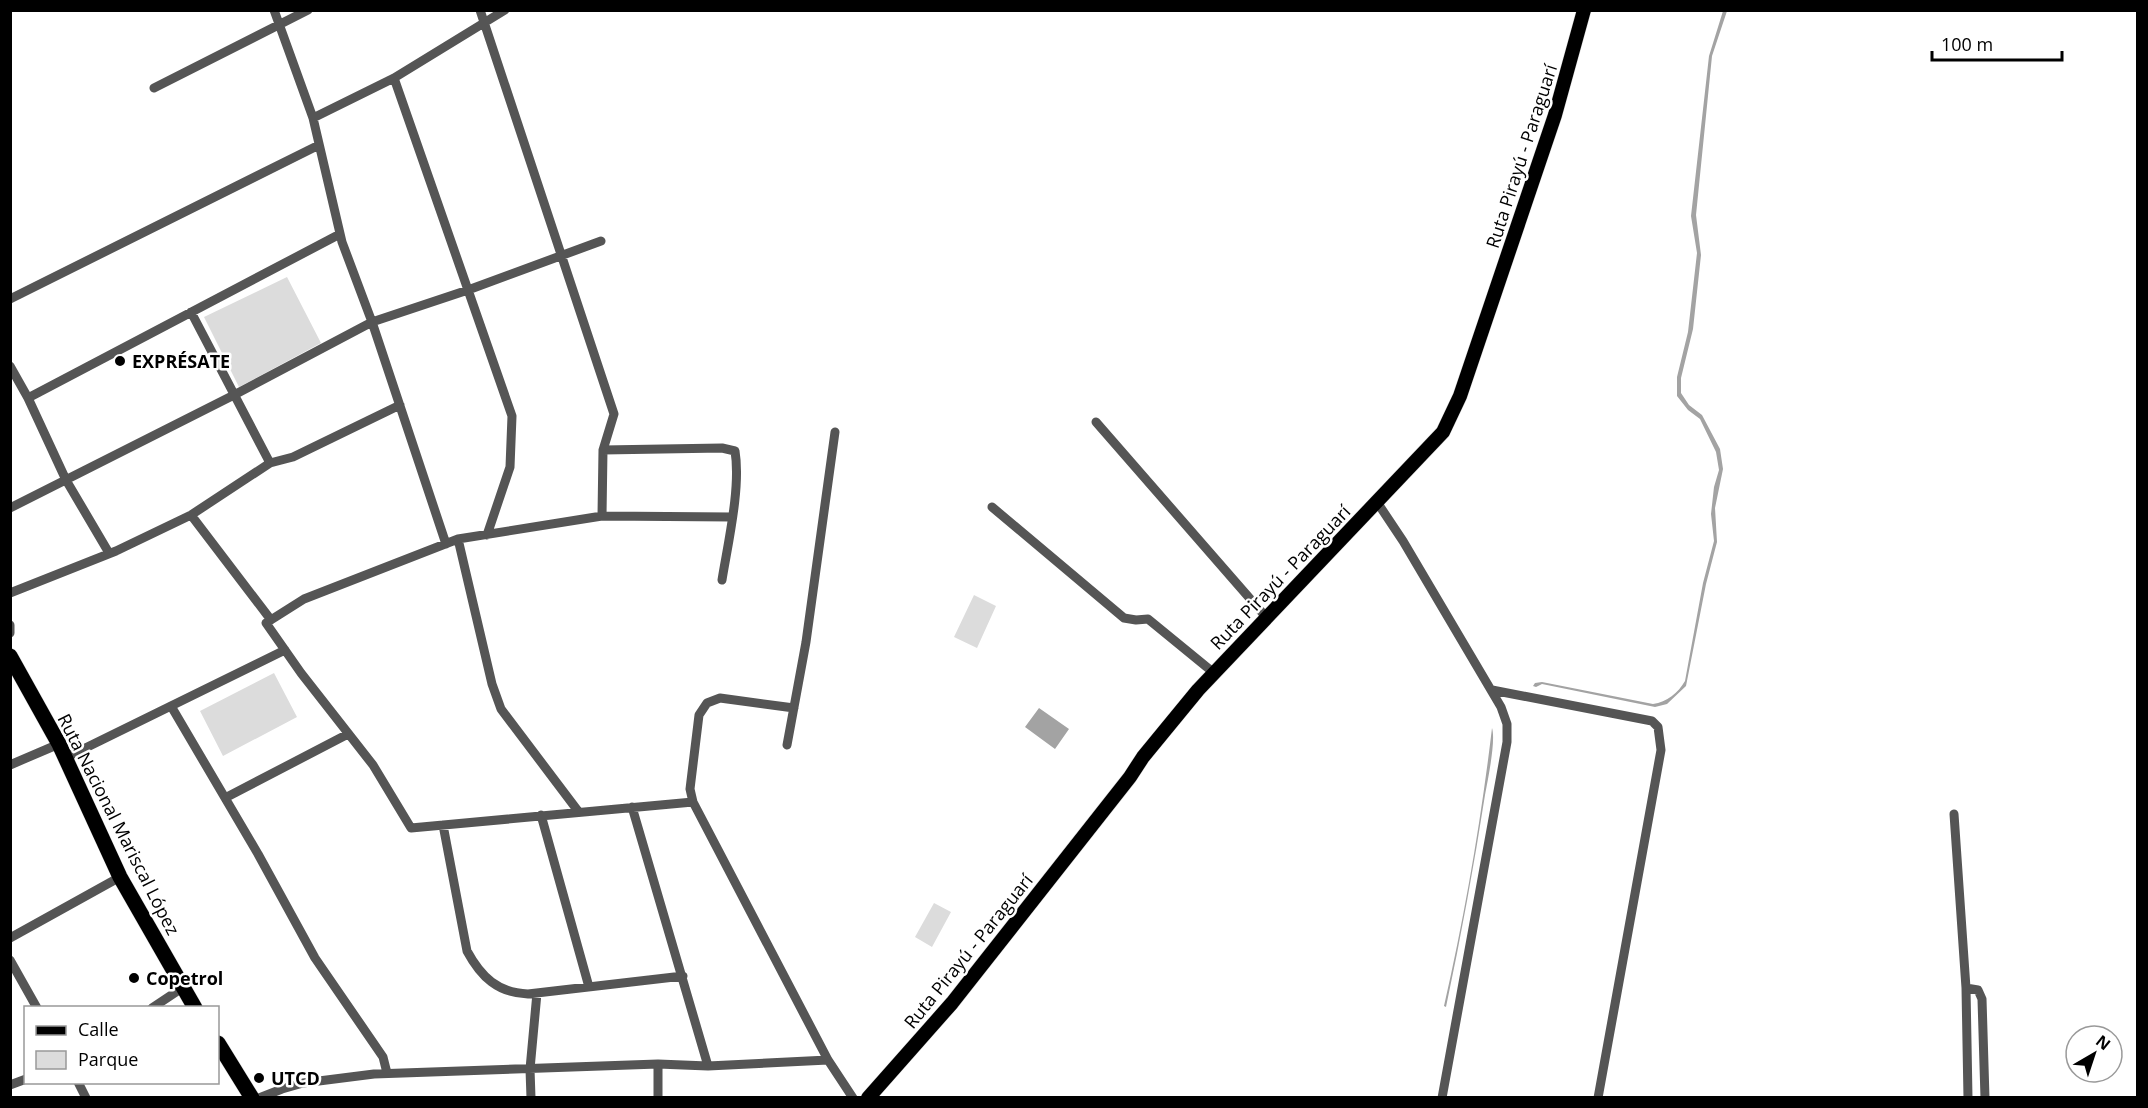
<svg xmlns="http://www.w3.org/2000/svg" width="2148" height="1108" viewBox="0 0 2148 1108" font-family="'Open Sans',sans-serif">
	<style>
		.green { fill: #dcdcdc }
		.water { fill: #a3a3a3 }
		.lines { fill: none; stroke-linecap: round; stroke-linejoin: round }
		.primary-casing { stroke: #dbdbdb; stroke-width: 15 }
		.trunk-casing { stroke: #dbdbdb; stroke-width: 16 }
		.minor { stroke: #555; stroke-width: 9 }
		.primary { stroke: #000; stroke-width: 14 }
		.trunk { stroke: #000; stroke-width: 15 }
		.poi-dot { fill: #000; stroke: #fff; stroke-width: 2 }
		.labels { text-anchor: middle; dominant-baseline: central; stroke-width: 5; stroke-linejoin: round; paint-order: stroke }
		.street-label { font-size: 18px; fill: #000; stroke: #fff }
		.poi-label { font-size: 18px; font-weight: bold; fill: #000; stroke: #fff; text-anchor: start }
	</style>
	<rect width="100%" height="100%" fill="#fff"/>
	<path class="green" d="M 287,277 L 321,343 L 239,387 L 204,317 Z
		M 974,595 L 996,606 L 977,648 L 954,637 Z
		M 274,673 L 297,717 L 223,756 L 200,711 Z
		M 934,903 L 951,912 L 932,947 L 915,937 Z"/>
	<path class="water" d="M 1723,11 L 1727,11 L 1712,56 L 1696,215 L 1701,255 L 1693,329 L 1681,378 L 1681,393 L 1689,405 L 1702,415 L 1720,449 L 1723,469 L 1715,508 L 1717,542 L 1706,584 L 1686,686 L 1667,704 L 1655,707 L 1542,684 L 1536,687 L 1533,686 L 1535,683 L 1542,682 L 1653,704 C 1667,702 1678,693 1685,681 L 1703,583 L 1714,541 L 1711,514 L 1714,487 L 1719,470 L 1716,452 L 1700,419 L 1688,410 L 1677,396 L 1677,377 L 1688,332 L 1697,253 L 1691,216 L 1709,56 Z
		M 1039,708 L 1069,729 L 1055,749 L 1025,727 Z
		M 1492,728 C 1496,740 1488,779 1485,795 C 1474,866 1461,936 1446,1007 L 1444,1006 C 1465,914 1481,821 1492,728 Z"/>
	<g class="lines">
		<defs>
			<path id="primary" d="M 868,1098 L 952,1003 L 1130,777 L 1143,757 L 1198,690 L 1443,432 L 1460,396 L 1555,115 L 1584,10"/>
			<path id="trunk" d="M 10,656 L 59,744 L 120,877 L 195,1008
				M 218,1043 L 252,1098"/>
		</defs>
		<use href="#primary" class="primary-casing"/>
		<use href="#trunk" class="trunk-casing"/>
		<path class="minor" d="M 274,10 L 313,118 L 342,242 L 372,322 L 446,544
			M 480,10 L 614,414 L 603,450 L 602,516
			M 394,78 L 512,416 L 510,467 L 487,535
			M 154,88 L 308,10
			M 313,118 L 394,78 L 505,10
			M 10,299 L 319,145
			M 191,312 L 270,463
			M 10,366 L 28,398 L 66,480 L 109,553
			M 28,398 L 340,234
			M 1096,422 L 1266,617
			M 603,450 L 722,448 L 735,451 C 741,487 728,543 722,580
			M 1377,502 L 1403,541 L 1501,707 L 1507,724 L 1507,742 L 1442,1098
			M 992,507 L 1124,618 L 1136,620 L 1148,619 L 1214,673
			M 10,508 L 234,395 L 372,322 L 468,290 L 601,241
			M 191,515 L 271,620
			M 458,539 L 492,684 L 501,709 L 578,811
			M 10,593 L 116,551 L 191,515 L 270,463 L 293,457 L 400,405
			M 10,625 L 10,633
			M 1492,690 L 1652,721 L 1658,727 L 1661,750 L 1598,1098
			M 171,706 L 258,854 L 315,958 L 383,1057 L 387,1073
			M 794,708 L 720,698 L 707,703 L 699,715 L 690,789 L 693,802 L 828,1060 L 853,1098
			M 787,745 L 806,642 L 835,432
			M 65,758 L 285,650
			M 10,765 L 59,744
			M 225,798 L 348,734
			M 693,802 L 411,828 L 373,765 L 301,673 L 266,623 L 304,599 L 458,539 L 602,516 L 732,517
			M 632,807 L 708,1066
			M 1954,814 L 1966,988 L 1968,1098
			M 541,815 L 589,987
			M 443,825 L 467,951 C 481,977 498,993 528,994 L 683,976
			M 10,938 L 120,877
			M 10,960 L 37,1008
			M 1966,988 L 1978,990 L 1982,999 L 1985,1098
			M 152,1008 L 182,988
			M 658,1064 L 658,1098
			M 78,1082 L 86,1098
			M 10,1085 L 26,1079
			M 259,1098 L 282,1089 L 303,1083 L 374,1074 L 658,1064 L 708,1066 L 828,1060
			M 531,1098 L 530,1069 L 537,993"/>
		<use href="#primary" class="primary"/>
		<use href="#trunk" class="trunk"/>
	</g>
	<g class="poi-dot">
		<circle cx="120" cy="361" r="6"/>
		<circle cx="134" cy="978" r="6"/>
		<circle cx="259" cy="1078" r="6"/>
	</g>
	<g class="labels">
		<g class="street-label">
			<text transform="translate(1521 156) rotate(-72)">Ruta Pirayú - Paraguarí</text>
			<text transform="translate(1280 577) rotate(-46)">Ruta Pirayú - Paraguarí</text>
			<text transform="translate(119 824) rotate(63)">Ruta Nacional Mariscal López</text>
			<text transform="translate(968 951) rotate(-51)">Ruta Pirayú - Paraguarí</text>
		</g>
		<g class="poi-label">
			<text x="132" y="361">EXPRÉSATE</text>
			<text x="146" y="978">Copetrol</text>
			<text x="271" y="1078">UTCD</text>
		</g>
	</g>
	<rect width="2148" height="1108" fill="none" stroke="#000000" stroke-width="24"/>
	<rect x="24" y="1006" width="195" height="78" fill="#ffffff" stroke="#999999" stroke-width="1.5"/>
	<rect x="36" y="1026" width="30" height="9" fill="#000000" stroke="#999999" stroke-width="1.5"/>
	<text x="78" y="1036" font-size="18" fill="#000000">Calle</text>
	<rect x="36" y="1051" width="30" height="18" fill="#dcdcdc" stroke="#999999" stroke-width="1.5"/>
	<text x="78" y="1066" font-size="18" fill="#000000">Parque</text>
	<g transform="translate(2094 1054) rotate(39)"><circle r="28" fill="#ffffff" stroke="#999999" stroke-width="1.5"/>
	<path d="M0-4.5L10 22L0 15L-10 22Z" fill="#000000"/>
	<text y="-9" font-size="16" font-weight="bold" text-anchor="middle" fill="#000000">N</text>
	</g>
	<path d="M1932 51v9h130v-9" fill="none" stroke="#000000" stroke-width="3"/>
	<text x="1941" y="51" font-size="18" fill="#000000" stroke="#ffffff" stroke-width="4.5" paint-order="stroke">100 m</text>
</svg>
